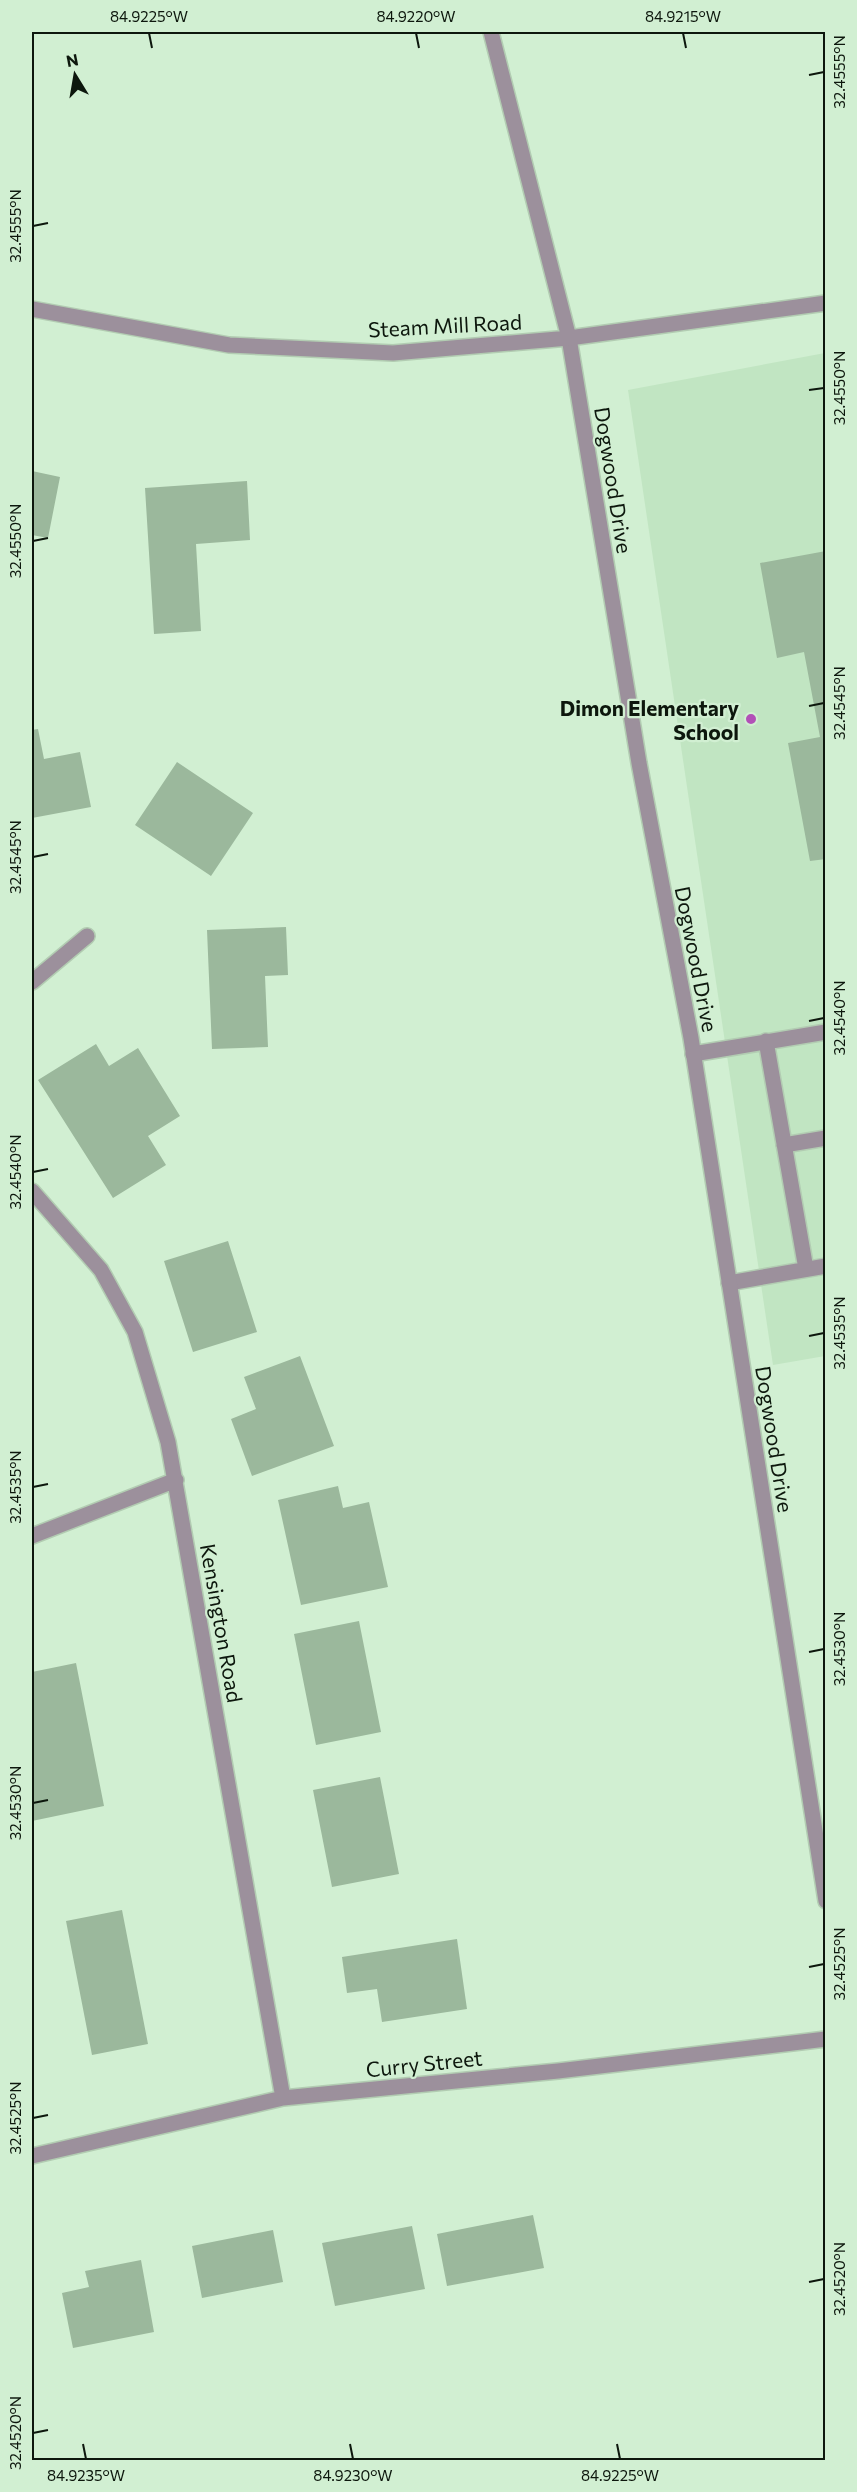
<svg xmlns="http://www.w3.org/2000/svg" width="857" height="2492" viewBox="0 0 857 2492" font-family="Commissioner,sans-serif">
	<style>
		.built { fill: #c1e5c2 }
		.building { fill: #9bb89c }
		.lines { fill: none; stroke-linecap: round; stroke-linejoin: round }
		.service-casing { stroke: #b2ccb2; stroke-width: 18 }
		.minor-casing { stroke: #b2ccb2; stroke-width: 18 }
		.tertiary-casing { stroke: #b2ccb2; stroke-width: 18 }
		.service { stroke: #9c909c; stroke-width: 15 }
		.minor { stroke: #9c909c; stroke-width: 15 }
		.tertiary { stroke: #9c909c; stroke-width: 15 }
		.ticks { fill: none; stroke: #0d170d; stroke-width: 2 }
		.poi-dot { fill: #b250b7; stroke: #d1efd2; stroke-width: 2 }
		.labels { text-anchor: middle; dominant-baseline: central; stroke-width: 4.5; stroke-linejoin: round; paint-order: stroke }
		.street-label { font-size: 21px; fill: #0d170d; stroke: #d1efd2 }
		.poi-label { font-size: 21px; font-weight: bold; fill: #0d170d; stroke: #d1efd2; text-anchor: end }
		.neatline { fill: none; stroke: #0d170d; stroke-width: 2 }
		.ticks-label { font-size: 15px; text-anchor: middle; fill: #0d170d }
	</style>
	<rect width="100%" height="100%" fill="#d1efd2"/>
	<path class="built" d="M 825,353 L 825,1356 L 773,1365 L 628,390 Z"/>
	<path class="building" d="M 32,471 L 60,477 L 48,538 L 32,535 Z
		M 247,481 L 250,540 L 196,544 L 201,631 L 154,634 L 145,488 Z
		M 826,551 L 826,859 L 810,861 L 788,743 L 820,737 L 804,652 L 777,658 L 760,563 Z
		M 38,729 L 44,759 L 80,752 L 91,807 L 32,818 L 32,730 Z
		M 177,762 L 253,813 L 211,876 L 135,825 Z
		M 286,927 L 288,975 L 265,976 L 268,1047 L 212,1049 L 207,930 Z
		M 96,1044 L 109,1066 L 138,1048 L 180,1116 L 148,1136 L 166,1165 L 113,1198 L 38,1080 Z
		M 228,1241 L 257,1332 L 193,1352 L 164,1261 Z
		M 300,1356 L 334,1446 L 252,1476 L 231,1419 L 256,1409 L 244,1377 Z
		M 338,1486 L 343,1508 L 369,1502 L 388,1587 L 301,1605 L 278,1500 Z
		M 359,1621 L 381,1732 L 316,1745 L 294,1634 Z
		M 76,1663 L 104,1806 L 32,1821 L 32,1672 Z
		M 380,1777 L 399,1874 L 332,1887 L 313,1790 Z
		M 122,1910 L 148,2044 L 92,2055 L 66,1921 Z
		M 457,1939 L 467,2009 L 382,2022 L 377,1989 L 347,1993 L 342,1957 Z
		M 533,2215 L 544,2268 L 447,2286 L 437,2234 Z
		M 412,2226 L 425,2289 L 335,2306 L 322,2243 Z
		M 273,2230 L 283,2282 L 202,2298 L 192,2246 Z
		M 141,2260 L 154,2332 L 73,2348 L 62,2293 L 89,2287 L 85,2271 Z"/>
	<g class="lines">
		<defs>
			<path id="service" d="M 766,1041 L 806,1269
				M 693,1054 L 826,1032
				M 784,1145 L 826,1138
				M 729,1283 L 826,1266"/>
			<path id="minor" d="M 569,338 L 639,763 L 691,1038 L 826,1901
				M 32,982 L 87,936
				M 32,1191 L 101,1270 L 135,1332 L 168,1442 L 283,2098
				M 32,1536 L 176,1480
				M 32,2156 L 283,2098 L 558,2071 L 826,2039"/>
			<path id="tertiary" d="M 491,32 L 569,338
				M 32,309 L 229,345 L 393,353 L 569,338 L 826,303"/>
		</defs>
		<use href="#service" class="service-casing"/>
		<use href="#minor" class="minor-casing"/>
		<use href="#tertiary" class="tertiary-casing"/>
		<use href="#service" class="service"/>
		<use href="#minor" class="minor"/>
		<use href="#tertiary" class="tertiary"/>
	</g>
	<path class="ticks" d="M 149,33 L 152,48M 416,33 L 419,48M 683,33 L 686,48M 809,75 L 824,72M 33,226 L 48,223M 809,390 L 824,388M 33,541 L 48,538M 809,706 L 824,703M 33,857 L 48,854M 809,1021 L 824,1018M 33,1172 L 48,1169M 809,1336 L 824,1333M 33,1487 L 48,1484M 809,1652 L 824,1649M 33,1803 L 48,1800M 809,1967 L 824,1964M 33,2118 L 48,2115M 809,2282 L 824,2279M 33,2433 L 48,2430M 83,2444 L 86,2459M 350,2444 L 353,2459M 617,2444 L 620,2459"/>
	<circle class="poi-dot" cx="751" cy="719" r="6"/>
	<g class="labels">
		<g class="street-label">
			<text transform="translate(445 325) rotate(-3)">Steam Mill Road</text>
			<text transform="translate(614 480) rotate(81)">Dogwood Drive</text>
			<text transform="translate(697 959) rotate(79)">Dogwood Drive</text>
			<text transform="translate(775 1439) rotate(81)">Dogwood Drive</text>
			<text transform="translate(222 1623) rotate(80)">Kensington Road</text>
			<text transform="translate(424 2063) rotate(-6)">Curry Street</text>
		</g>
		<g class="poi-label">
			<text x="739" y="707">Dimon Elementary<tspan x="739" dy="24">School</tspan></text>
		</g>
	</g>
	<rect width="857" height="2492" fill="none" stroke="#d1efd2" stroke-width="66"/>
	<g transform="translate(75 75) rotate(349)" stroke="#d1efd2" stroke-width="4.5" paint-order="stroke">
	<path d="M0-4.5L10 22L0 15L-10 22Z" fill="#0d170d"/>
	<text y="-9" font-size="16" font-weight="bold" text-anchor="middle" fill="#0d170d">N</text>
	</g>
	<rect x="33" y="33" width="791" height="2426" class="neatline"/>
	<g class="ticks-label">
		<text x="149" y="22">84.9225°W</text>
		<text x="416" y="22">84.9220°W</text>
		<text x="683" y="22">84.9215°W</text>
		<text transform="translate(840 72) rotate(-90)" y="5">32.4555°N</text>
		<text transform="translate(16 226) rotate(-90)" y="5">32.4555°N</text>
		<text transform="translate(840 388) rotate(-90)" y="5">32.4550°N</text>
		<text transform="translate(16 541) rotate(-90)" y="5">32.4550°N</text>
		<text transform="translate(840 703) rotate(-90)" y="5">32.4545°N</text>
		<text transform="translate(16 857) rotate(-90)" y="5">32.4545°N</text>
		<text transform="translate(840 1018) rotate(-90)" y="5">32.4540°N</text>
		<text transform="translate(16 1172) rotate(-90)" y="5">32.4540°N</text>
		<text transform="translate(840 1333) rotate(-90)" y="5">32.4535°N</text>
		<text transform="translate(16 1487) rotate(-90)" y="5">32.4535°N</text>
		<text transform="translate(840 1649) rotate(-90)" y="5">32.4530°N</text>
		<text transform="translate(16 1803) rotate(-90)" y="5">32.4530°N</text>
		<text transform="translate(840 1964) rotate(-90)" y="5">32.4525°N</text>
		<text transform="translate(16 2118) rotate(-90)" y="5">32.4525°N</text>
		<text transform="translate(840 2279) rotate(-90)" y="5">32.4520°N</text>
		<text transform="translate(16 2433) rotate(-90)" y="5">32.4520°N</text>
		<text x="86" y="2481">84.9235°W</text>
		<text x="353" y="2481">84.9230°W</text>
		<text x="620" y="2481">84.9225°W</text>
	</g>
</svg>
